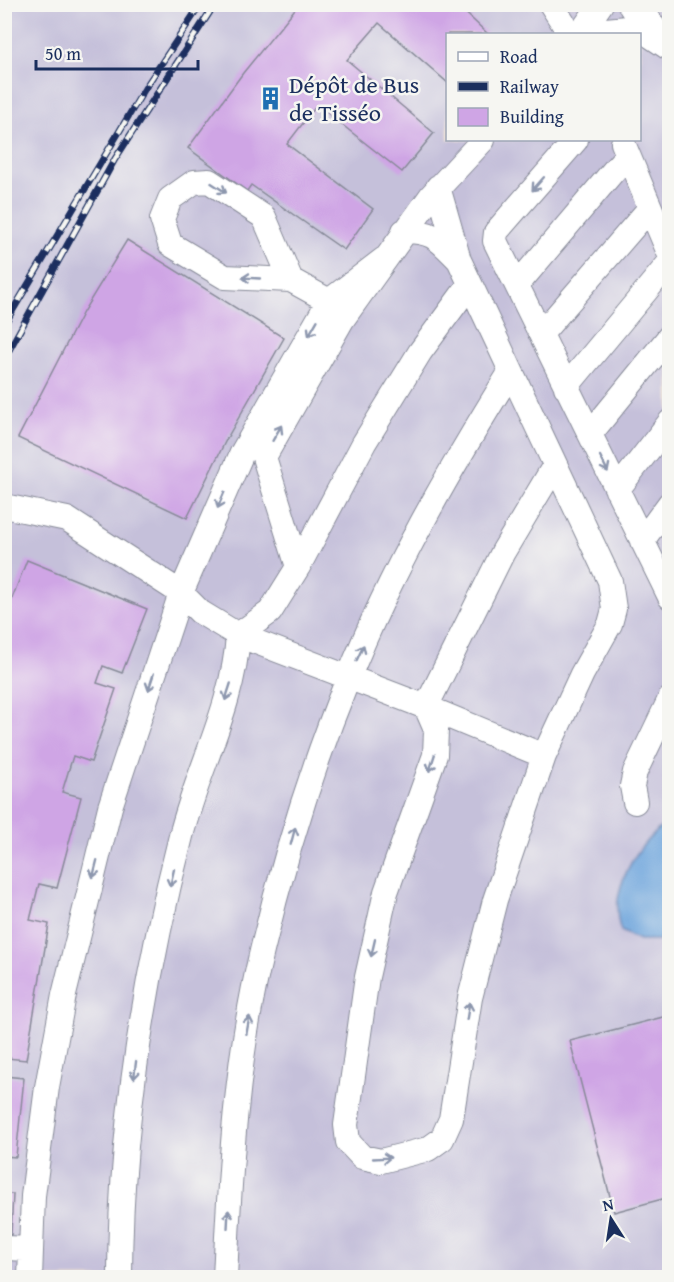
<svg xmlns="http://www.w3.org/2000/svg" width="674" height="1282" viewBox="0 0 674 1282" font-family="'Gentium Book Plus',serif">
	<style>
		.industrial { fill: #c5c0da; fill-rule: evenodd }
		.water { fill: #70a6dd; stroke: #466a9e; stroke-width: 1.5 }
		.building { fill: #cfa5e5 }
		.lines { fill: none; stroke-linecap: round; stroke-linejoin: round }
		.minor-casing { stroke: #878a98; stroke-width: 26 }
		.major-casing { stroke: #878a98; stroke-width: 34 }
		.minor { stroke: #fff; stroke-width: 24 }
		.major { stroke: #fff; stroke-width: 32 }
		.rail-casing { stroke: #1b2f5e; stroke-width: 7 }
		.rail { stroke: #f6f6f2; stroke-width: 4.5; stroke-dasharray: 14; stroke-linecap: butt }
		.oneway { stroke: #8d97ae }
		.labels { text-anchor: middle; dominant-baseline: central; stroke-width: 5; stroke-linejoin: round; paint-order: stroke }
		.poi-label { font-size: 24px; fill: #1b2f5e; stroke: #f6f6f2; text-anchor: start }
	</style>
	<rect width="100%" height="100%" fill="#f6f6f2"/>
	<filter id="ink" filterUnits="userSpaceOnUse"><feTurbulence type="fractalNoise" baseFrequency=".0167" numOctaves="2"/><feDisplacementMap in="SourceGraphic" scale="12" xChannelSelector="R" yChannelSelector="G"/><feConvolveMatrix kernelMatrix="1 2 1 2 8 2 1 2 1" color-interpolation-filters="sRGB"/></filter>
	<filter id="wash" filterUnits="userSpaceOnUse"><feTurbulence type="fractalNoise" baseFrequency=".008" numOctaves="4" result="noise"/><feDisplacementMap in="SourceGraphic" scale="24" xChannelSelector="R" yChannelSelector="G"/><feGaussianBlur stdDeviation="1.35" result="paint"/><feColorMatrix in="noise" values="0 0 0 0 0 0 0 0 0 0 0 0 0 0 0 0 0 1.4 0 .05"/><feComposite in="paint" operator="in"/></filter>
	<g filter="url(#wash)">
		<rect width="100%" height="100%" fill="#f3e5d1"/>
		<path class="industrial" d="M 5,5 L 669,5 L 669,1277 L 5,1278 ZM 448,34 L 640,34 L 640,140 L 448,140 Z"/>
		<path class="water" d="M 669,822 L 669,940 L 639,940 L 621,931 C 607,893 637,841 669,822 Z"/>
		<g id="blocks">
			<path class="building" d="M 299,4 L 456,4 L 488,34 L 448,34 L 448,83 L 379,23 L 347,60 L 434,133 L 402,172 L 317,105 L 287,144 L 373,209 L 344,250 L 251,185 L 247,191 L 188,148 L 243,73 Z
				M 127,240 L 284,338 L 226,440 L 187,518 L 18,438 L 83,312 Z
				M 27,560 L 147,609 L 122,673 L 103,666 L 97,683 L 116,689 L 91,762 L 73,756 L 62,792 L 81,797 L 57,888 L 39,884 L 30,920 L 49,924 L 26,1060 L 7,1058 L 6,1065 L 4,619 Z
				M 667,1016 L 670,1028 L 670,1197 L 614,1212 L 570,1041 Z
				M 4,1076 L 24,1078 L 16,1157 L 4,1156 Z
				M 5,1194 L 13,1194 L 11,1235 L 5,1235 Z"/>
		</g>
	</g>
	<g filter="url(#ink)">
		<use href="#blocks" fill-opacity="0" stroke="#878a98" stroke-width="1.5"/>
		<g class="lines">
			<defs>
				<path id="minor" d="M 551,4 L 570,34
					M 583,32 L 628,28 L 652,32
					M 580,34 L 601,4
					M 576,140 L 496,232 L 495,241 L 670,597
					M 623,143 L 670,255
					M 404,231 C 433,231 438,239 457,258
					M 291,280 L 264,217 L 209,181 L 194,182 L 170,199 L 162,219 L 170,244 L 225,277 L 291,280 L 329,301 L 342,320 L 264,457 L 298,567
					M 517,285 L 627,155
					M 342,320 L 431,196 L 483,140
					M 541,334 L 650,208
					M 511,371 L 610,581 L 614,609 L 610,624 L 582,674 L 544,756 L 495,900 L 470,998 L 451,1119 L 442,1139 L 428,1149 L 381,1161 L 362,1157 L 348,1142 L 346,1125 L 367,977 L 386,892 L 435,755 L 436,730 L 426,707 L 503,552 L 555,465
					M 566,387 L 670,262
					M 590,434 L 670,336
					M 617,490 L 670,422
					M 4,506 L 67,519 L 181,593 L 200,612 L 238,635 L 426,707 L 544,756
					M 642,541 L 670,503
					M 635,802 L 632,786 L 635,772 L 670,699
					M 4,1248 L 31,1249
					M 30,1278 L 33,1196 L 47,1087 L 64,995 L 110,807 L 181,593 L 242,453 L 329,301 L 384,259
					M 120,1278 C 120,1128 144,980 181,836 C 198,768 234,705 238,635 L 270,612 L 298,567 L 364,443 L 420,352 L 470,284
					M 225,1278 C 230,1168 236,1058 262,951 C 284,858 312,767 348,679 C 391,571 450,469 511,371 L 459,260 L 438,187"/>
				<path id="major" d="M 634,4 L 652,32 L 670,44"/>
			</defs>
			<use href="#minor" class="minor-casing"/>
			<use href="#major" class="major-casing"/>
			<use href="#minor" class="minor"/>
			<use href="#major" class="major"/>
			<defs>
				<path id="rail" d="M 4,325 L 147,85 L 201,4
					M 4,359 L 115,159 L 215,4"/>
			</defs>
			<use href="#rail" class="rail-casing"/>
			<use href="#rail" class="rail"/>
		</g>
		<defs><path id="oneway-shaft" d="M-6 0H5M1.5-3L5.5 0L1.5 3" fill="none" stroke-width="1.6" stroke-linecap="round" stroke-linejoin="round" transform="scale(1.5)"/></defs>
		<g class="oneway">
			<use href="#oneway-shaft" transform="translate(538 184) rotate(131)"/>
			<use href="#oneway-shaft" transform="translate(219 188) rotate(33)"/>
			<use href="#oneway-shaft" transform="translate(251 278) rotate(-177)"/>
			<use href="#oneway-shaft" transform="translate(313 328) rotate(120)"/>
			<use href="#oneway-shaft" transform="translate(277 433) rotate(-60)"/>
			<use href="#oneway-shaft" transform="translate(604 464) rotate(64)"/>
			<use href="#oneway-shaft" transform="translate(221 500) rotate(113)"/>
			<use href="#oneway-shaft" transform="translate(360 653) rotate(-65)"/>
			<use href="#oneway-shaft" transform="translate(151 682) rotate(108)"/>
			<use href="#oneway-shaft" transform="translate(228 692) rotate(108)"/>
			<use href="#oneway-shaft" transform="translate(432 763) rotate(108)"/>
			<use href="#oneway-shaft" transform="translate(293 836) rotate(-75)"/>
			<use href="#oneway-shaft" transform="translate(95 869) rotate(104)"/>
			<use href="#oneway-shaft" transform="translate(172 878) rotate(103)"/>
			<use href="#oneway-shaft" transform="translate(373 948) rotate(103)"/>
			<use href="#oneway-shaft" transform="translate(468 1011) rotate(-81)"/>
			<use href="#oneway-shaft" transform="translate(248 1025) rotate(-80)"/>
			<use href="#oneway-shaft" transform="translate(135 1070) rotate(97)"/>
			<use href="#oneway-shaft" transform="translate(382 1158) rotate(-3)"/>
			<use href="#oneway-shaft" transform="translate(228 1219) rotate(-87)"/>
		</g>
	</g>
	<defs>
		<symbol id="building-bare" viewBox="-9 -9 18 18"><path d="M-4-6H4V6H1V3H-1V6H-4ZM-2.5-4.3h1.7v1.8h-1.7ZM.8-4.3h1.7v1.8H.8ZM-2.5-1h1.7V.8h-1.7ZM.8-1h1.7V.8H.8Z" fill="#1f6fb2" stroke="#f6f6f2" stroke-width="2.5" paint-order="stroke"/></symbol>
	</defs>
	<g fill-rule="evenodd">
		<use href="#building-bare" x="254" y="82" width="33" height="33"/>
	</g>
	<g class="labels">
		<g class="poi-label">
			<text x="289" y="84">Dépôt de Bus<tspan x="289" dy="28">de Tisséo</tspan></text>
		</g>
	</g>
	<rect width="674" height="1282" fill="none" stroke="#f6f6f2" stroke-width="24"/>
	<rect x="446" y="33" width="195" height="108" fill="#f6f6f2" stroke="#9ea6b7" stroke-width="1.5"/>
	<rect x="458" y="52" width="30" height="9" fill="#ffffff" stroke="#9ea6b7" stroke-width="1.5"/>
	<text x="500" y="63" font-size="18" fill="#1b2f5e">Road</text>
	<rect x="458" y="82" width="30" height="9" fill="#1b2f5e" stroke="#9ea6b7" stroke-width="1.5"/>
	<text x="500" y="93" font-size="18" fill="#1b2f5e">Railway</text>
	<rect x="458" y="108" width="30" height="18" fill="#cfa5e5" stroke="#9ea6b7" stroke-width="1.5"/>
	<text x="500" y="123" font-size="18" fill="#1b2f5e">Building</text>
	<g transform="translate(611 1219) rotate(348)" stroke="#f6f6f2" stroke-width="4.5" paint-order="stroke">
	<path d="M0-4.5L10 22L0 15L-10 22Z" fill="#1b2f5e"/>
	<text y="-9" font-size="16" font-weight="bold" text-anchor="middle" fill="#1b2f5e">N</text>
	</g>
	<path d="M36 60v9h162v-9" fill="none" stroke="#1b2f5e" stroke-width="3"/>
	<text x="45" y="60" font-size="18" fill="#1b2f5e" stroke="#f6f6f2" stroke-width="4.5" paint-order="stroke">50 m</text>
</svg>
